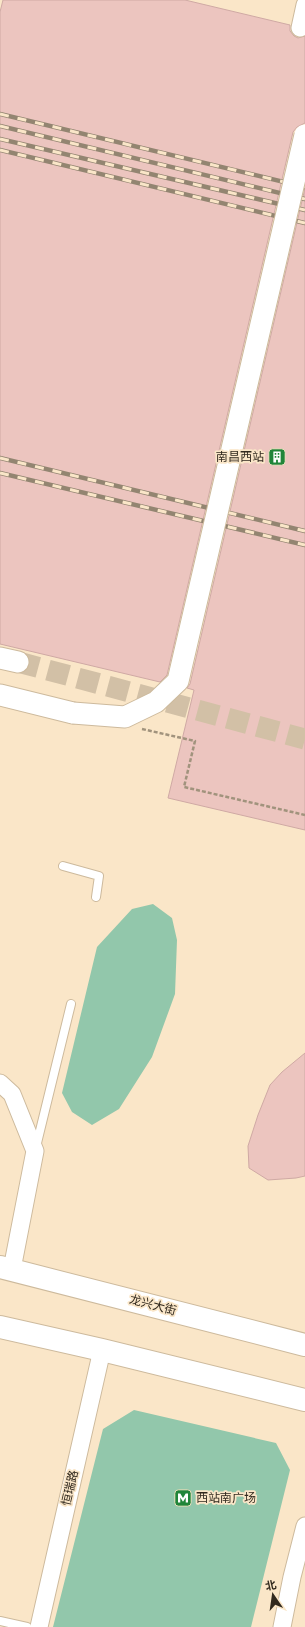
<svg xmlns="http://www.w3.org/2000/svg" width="305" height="1627" viewBox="0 0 305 1627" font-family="'Fira Sans','Noto Sans SC',sans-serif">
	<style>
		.green { fill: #92c7ab }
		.building { fill: #ecc5bf; stroke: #cfa9a4 }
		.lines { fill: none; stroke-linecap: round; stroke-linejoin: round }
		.tertiary-tunnel { stroke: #d2c0a6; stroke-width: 21; stroke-dasharray: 21 10; stroke-linecap: butt }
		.service-casing { stroke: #cdba9d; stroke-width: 10 }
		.minor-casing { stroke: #cdba9d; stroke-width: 19 }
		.tertiary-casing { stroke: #cdba9d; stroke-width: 23 }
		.primary-casing { stroke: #cdba9d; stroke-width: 24 }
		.path { stroke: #a1937d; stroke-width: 2.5; stroke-dasharray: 4 2; stroke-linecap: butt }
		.service { stroke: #fff; stroke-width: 8 }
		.minor { stroke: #fff; stroke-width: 17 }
		.tertiary { stroke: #fff; stroke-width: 21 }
		.primary { stroke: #fff; stroke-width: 22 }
		.rail-casing { stroke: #938571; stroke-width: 4.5 }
		.rail { stroke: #fae6c8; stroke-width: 3; stroke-dasharray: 9; stroke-linecap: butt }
		.tertiary-bridge-casing { stroke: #cdba9d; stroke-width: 23; stroke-linecap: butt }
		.tertiary-bridge { stroke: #fff; stroke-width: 21 }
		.labels { text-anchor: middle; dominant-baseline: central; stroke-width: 3.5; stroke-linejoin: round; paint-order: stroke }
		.poi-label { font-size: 12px; fill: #31291e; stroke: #fae6c8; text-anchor: end }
		.street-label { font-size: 12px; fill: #31291e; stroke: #fae6c8 }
	</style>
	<rect width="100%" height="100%" fill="#fae6c8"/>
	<path class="green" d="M 153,904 L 172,918 L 177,940 L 175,994 L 152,1057 L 119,1109 L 92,1125 L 72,1112 L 62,1093 L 97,947 L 132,909 Z
		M 134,1410 L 276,1443 L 290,1470 L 251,1627 L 53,1627 L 103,1429 Z"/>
	<path class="building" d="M 3,0 L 185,0 L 290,25 L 290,31 L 294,36 L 298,38 L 305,36 L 305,123 L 297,127 L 293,132 L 167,675 L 160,682 L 0,644 L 0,12 Z
		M 305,188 L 305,830 L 168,798 L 194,690 L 187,688 L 190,684 Z
		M 305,1053 L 305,1176 L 296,1178 L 268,1180 L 249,1168 L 248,1146 L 258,1115 L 270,1085 L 282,1072 Z"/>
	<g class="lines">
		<path class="tertiary-tunnel" d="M 18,662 L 305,739"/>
		<defs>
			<path id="service" d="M 63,866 L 99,876 L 96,897
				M 36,1147 L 71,1004
				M 0,1621 L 27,1627"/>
			<path id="minor" d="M 300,28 L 305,5
				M 0,1083 L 12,1094 L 35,1151 L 12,1269
				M 39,1627 L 102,1350
				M 282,1627 L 292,1577 L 305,1526"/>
			<path id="tertiary" d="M 0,658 L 18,662
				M 0,695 L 73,713"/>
			<path id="primary" d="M 0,1267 L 305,1345
				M 0,1327 L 102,1350 L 305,1400"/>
		</defs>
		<use href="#service" class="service-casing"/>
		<use href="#minor" class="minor-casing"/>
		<use href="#tertiary" class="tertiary-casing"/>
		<use href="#primary" class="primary-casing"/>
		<path class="path" d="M 142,729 L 195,741 L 184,787 L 305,815"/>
		<use href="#service" class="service"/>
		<use href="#minor" class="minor"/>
		<use href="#tertiary" class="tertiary"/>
		<use href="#primary" class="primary"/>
		<defs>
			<path id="rail" d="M 0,114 L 305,187
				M 0,126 L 305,199
				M 0,139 L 305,210
				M 0,150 L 305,223
				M 0,458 L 305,531
				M 0,473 L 305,545"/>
		</defs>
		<use href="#rail" class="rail-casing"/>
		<use href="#rail" class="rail"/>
		<defs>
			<path id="tertiary-bridge" d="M 73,713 L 125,717 L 156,702 L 178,681 L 305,135"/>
		</defs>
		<use href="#tertiary-bridge" class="tertiary-bridge-casing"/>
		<use href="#tertiary-bridge" class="tertiary-bridge"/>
	</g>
	<defs>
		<symbol id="building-square" viewBox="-11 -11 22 22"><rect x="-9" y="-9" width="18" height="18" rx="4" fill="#208539" stroke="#fae6c8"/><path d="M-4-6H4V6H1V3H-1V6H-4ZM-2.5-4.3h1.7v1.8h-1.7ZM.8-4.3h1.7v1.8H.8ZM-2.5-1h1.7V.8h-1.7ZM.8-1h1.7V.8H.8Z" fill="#fff"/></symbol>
		<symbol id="metro-square" viewBox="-11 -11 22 22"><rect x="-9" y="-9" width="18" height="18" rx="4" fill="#208539" stroke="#fae6c8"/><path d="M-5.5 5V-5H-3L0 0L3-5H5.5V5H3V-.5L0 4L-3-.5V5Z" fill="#fff"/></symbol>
	</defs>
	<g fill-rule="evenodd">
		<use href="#building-square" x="267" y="447" width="20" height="20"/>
		<use href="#metro-square" x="173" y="1488" width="20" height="20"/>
	</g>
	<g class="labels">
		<g class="poi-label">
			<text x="264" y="457">南昌西站</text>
			<text x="196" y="1498" text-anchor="start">西站南广场</text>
		</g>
		<g class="street-label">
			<text transform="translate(153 1305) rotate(15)">龙兴大街</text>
			<text transform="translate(70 1488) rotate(-77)">恒瑞路</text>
		</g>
	</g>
	<g transform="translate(273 1595) rotate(347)" stroke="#fae6c8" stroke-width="3" paint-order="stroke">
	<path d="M0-3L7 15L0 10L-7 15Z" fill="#31291e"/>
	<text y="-6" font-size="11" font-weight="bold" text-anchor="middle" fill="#31291e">北</text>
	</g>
</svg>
